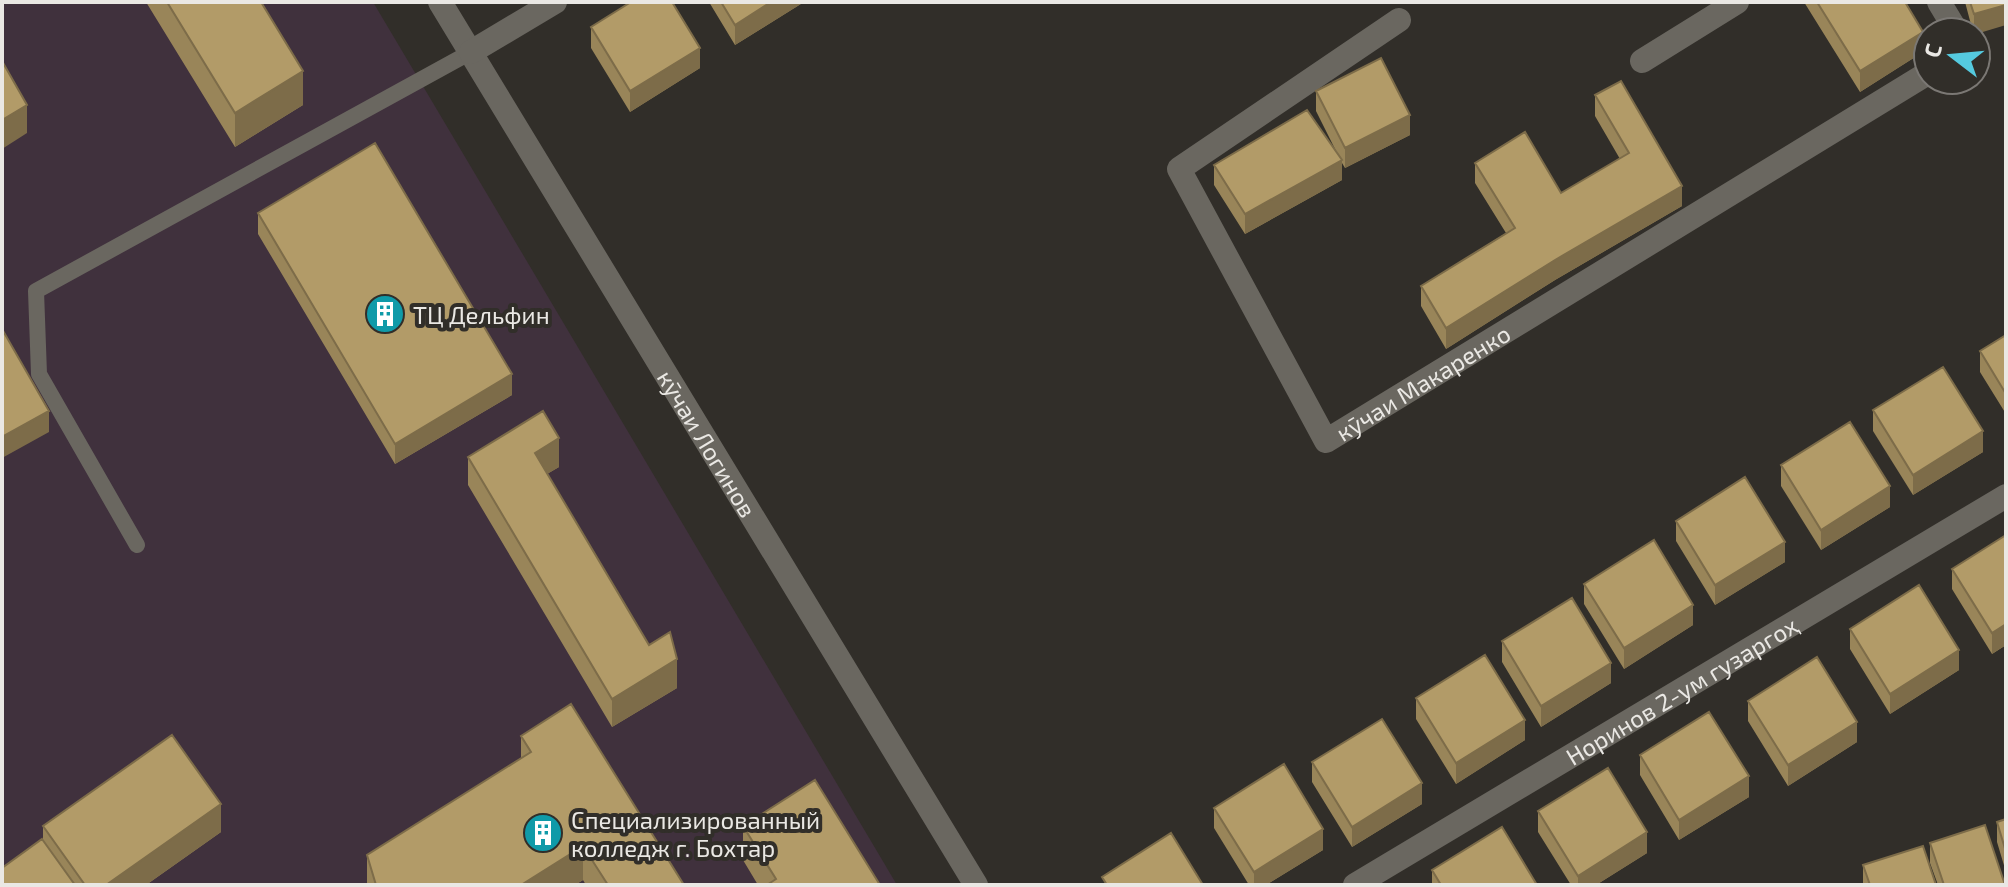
<svg xmlns="http://www.w3.org/2000/svg" width="2008" height="887" viewBox="0 0 2008 887" font-family="'Exo 2',sans-serif">
	<style>
		.commercial { fill: #40313d }
		.lines { fill: none; stroke-linecap: round; stroke-linejoin: round }
		.service { stroke: #6a6760; stroke-width: 16 }
		.minor { stroke: #6a6760; stroke-width: 24 }
		.wall { fill: #998559 }
		.shaded-wall { fill: #7d6c49 }
		.building { fill: #b29b68; stroke: #7d6c49; stroke-width: 2 }
		.labels { text-anchor: middle; dominant-baseline: central; stroke-width: 8; stroke-linejoin: round; paint-order: stroke }
		.poi-label { font-size: 24px; fill: #eae8e4; stroke: #312e29; text-anchor: start }
		.street-label { font-size: 24px; fill: #eae8e4; stroke: #312e29 }
	</style>
	<rect width="100%" height="100%" fill="#312e29"/>
	<path class="commercial" d="M 2,2 L 373,2 L 897,885 L 2,885 Z"/>
	<g class="lines">
		<path class="service" d="M 137,545 L 39,374 L 36,291 L 471,52"/>
		<g class="minor">
			<path id="s1" d="M 440,2 L 976,885"/>
			<path d="M 1939,2 L 1957,32"/>
			<path id="s2" d="M 1399,20 L 1179,169 L 1326,441 L 1928,73"/>
			<path d="M 471,52 L 555,2"/>
			<path d="M 1642,61 L 1737,2"/>
			<path id="s3" d="M 1355,885 L 2006,496"/>
		</g>
	</g>
	<path class="wall" d="M 146,2 L 261,2 L 303,105 L 235,147 Z
		M 709,2 L 804,2 L 735,45 Z
		M 1804,2 L 1905,2 L 1923,52 L 1860,92 Z
		M 1965,2 L 2006,2 L 1976,32 L 1973,32 Z
		M 591,27 L 700,68 L 630,112 L 591,48 Z
		M 1316,91 L 1410,135 L 1345,168 L 1342,163 L 1342,180 L 1245,234 L 1214,185 L 1214,165 L 1337,153 L 1316,111 Z
		M 1595,95 L 1682,206 L 1555,280 L 1446,349 L 1421,306 L 1421,286 L 1506,233 L 1475,183 L 1475,163 L 1561,193 L 1620,159 L 1595,116 Z
		M 258,213 L 512,395 L 395,464 L 258,234 Z
		M 2006,335 L 2006,414 L 1980,372 L 1980,351 Z
		M 1873,410 L 1983,452 L 1913,495 L 1873,431 Z
		M 468,457 L 559,467 L 547,474 L 649,645 L 677,688 L 612,727 L 468,485 Z
		M 1781,465 L 1890,507 L 1821,550 L 1781,486 Z
		M 1676,521 L 1785,562 L 1715,605 L 1676,541 Z
		M 2006,535 L 2006,645 L 1992,654 L 1952,589 L 1952,569 Z
		M 1584,584 L 1693,625 L 1624,669 L 1584,604 Z
		M 1850,629 L 1959,670 L 1890,714 L 1850,649 Z
		M 1502,641 L 1611,683 L 1541,727 L 1502,662 Z
		M 1416,698 L 1525,740 L 1456,784 L 1416,719 Z
		M 1748,701 L 1857,742 L 1788,786 L 1748,721 Z
		M 521,736 L 684,885 L 586,885 L 583,880 L 575,885 L 367,885 L 367,855 L 521,758 Z
		M 1640,755 L 1749,797 L 1679,840 L 1640,775 Z
		M 1312,762 L 1422,804 L 1352,847 L 1312,782 Z
		M 1214,808 L 1323,850 L 1266,885 L 1249,885 L 1214,828 Z
		M 1538,811 L 1647,853 L 1596,885 L 1571,885 L 1538,832 Z
		M 2006,819 L 2006,872 L 1997,842 L 1997,822 Z
		M 43,826 L 221,832 L 146,885 L 2,885 L 43,840 Z
		M 743,826 L 880,885 L 758,885 L 743,860 Z
		M 1930,843 L 2005,885 L 1938,885 L 1930,863 Z
		M 1863,865 L 1936,885 L 1863,885 Z
		M 1432,870 L 1537,885 L 1432,885 Z"/>
	<path class="shaded-wall" d="M 771,2 L 804,2 L 735,45 L 735,25 Z
		M 2006,5 L 2006,25 L 1976,34 L 1976,32 L 1974,32 L 1974,14 Z
		M 1923,32 L 1923,52 L 1860,92 L 1860,71 Z
		M 700,48 L 700,68 L 630,112 L 630,91 Z
		M 303,71 L 303,105 L 235,147 L 235,113 Z
		M 27,105 L 27,133 L 2,149 L 2,120 Z
		M 1410,115 L 1410,135 L 1345,168 L 1345,148 Z
		M 1342,160 L 1342,180 L 1245,234 L 1245,214 Z
		M 1682,186 L 1682,206 L 1555,280 L 1446,349 L 1446,328 L 1555,260 Z
		M 512,374 L 512,395 L 395,464 L 395,444 Z
		M 49,411 L 49,432 L 2,458 L 2,437 Z
		M 1983,431 L 1983,452 L 1913,495 L 1913,475 Z
		M 559,438 L 559,467 L 535,481 L 535,453 Z
		M 1890,486 L 1890,507 L 1821,550 L 1821,530 Z
		M 1785,542 L 1785,562 L 1715,605 L 1715,585 Z
		M 1693,605 L 1693,625 L 1624,669 L 1624,648 Z
		M 2006,624 L 2006,645 L 1992,654 L 1992,633 Z
		M 1959,650 L 1959,670 L 1890,714 L 1890,694 Z
		M 677,659 L 677,688 L 612,727 L 612,699 Z
		M 1611,663 L 1611,683 L 1541,727 L 1541,706 Z
		M 1525,720 L 1525,740 L 1456,784 L 1456,763 Z
		M 1857,722 L 1857,742 L 1788,786 L 1788,765 Z
		M 1749,776 L 1749,797 L 1679,840 L 1679,820 Z
		M 1422,783 L 1422,804 L 1352,847 L 1352,827 Z
		M 221,804 L 221,832 L 146,885 L 106,885 Z
		M 1323,829 L 1323,850 L 1266,885 L 1254,885 L 1254,872 Z
		M 1647,832 L 1647,853 L 1596,885 L 1578,885 L 1578,876 Z
		M 583,846 L 583,880 L 575,885 L 521,885 Z"/>
	<path class="building" d="M 167,2 L 261,2 L 303,71 L 235,113 Z
		M 631,2 L 672,2 L 700,48 L 630,91 L 591,27 Z
		M 721,2 L 771,2 L 735,25 Z
		M 1817,2 L 1905,2 L 1923,32 L 1860,71 Z
		M 1970,2 L 2006,2 L 2006,5 L 1974,14 Z
		M 1381,58 L 1410,115 L 1345,148 L 1316,91 Z
		M 2,61 L 27,105 L 2,120 Z
		M 1621,81 L 1682,186 L 1555,260 L 1446,328 L 1421,286 L 1515,228 L 1475,163 L 1525,132 L 1561,193 L 1629,153 L 1595,95 Z
		M 1307,110 L 1342,160 L 1245,214 L 1214,165 Z
		M 375,143 L 512,374 L 395,444 L 258,213 Z
		M 2,329 L 49,411 L 2,437 Z
		M 2006,335 L 2006,394 L 1980,351 Z
		M 1943,367 L 1983,431 L 1913,475 L 1873,410 Z
		M 543,411 L 559,438 L 535,453 L 649,645 L 670,632 L 677,659 L 612,699 L 468,457 Z
		M 1850,422 L 1890,486 L 1821,530 L 1781,465 Z
		M 1745,477 L 1785,542 L 1715,585 L 1676,521 Z
		M 2006,535 L 2006,624 L 1992,633 L 1952,569 Z
		M 1654,540 L 1693,605 L 1624,648 L 1584,584 Z
		M 1919,585 L 1959,650 L 1890,694 L 1850,629 Z
		M 1572,598 L 1611,663 L 1541,706 L 1502,641 Z
		M 1485,655 L 1525,720 L 1456,763 L 1416,698 Z
		M 1817,657 L 1857,722 L 1788,765 L 1748,701 Z
		M 571,704 L 684,885 L 608,885 L 583,846 L 521,885 L 376,885 L 367,855 L 531,752 L 521,736 Z
		M 1709,712 L 1749,776 L 1679,820 L 1640,755 Z
		M 1382,719 L 1422,783 L 1352,827 L 1312,762 Z
		M 172,735 L 221,804 L 106,885 L 85,885 L 43,826 Z
		M 1284,764 L 1323,829 L 1254,872 L 1214,808 Z
		M 1608,768 L 1647,832 L 1578,876 L 1538,811 Z
		M 815,780 L 880,885 L 767,885 L 776,879 L 743,826 Z
		M 2006,819 L 2006,852 L 1997,822 Z
		M 1985,825 L 2005,885 L 1944,885 L 1930,843 Z
		M 1502,827 L 1537,885 L 1441,885 L 1432,870 Z
		M 1171,833 L 1203,885 L 1107,885 L 1102,877 Z
		M 42,839 L 75,885 L 2,885 L 2,868 Z
		M 1923,846 L 1936,885 L 1870,885 L 1863,865 Z"/>
	<defs>
		<symbol id="building-disc" viewBox="-11 -11 22 22"><circle r="9.5" fill="#0f9aa8" stroke="#312e29"/><path d="M-4-6H4V6H1V3H-1V6H-4ZM-2.5-4.3h1.7v1.8h-1.7ZM.8-4.3h1.7v1.8H.8ZM-2.5-1h1.7V.8h-1.7ZM.8-1h1.7V.8H.8Z" fill="#fff"/></symbol>
	</defs>
	<g fill-rule="evenodd">
		<use href="#building-disc" x="363" y="292" width="44" height="44"/>
		<use href="#building-disc" x="521" y="811" width="44" height="44"/>
	</g>
	<g class="labels">
		<g class="poi-label">
			<text x="413" y="314">ТЦ Дельфин</text>
			<text x="571" y="819">Специализированный<tspan x="571" dy="28">колледж г. Бохтар</tspan></text>
		</g>
		<g class="street-label">
			<text stroke="none"><textPath href="#s2" startOffset="688">кӯчаи Макаренко</textPath></text>
			<text stroke="none"><textPath href="#s1" startOffset="516">кӯчаи Логинов</textPath></text>
			<text stroke="none"><textPath href="#s3" startOffset="380">Норинов 2-ум гузаргоҳ</textPath></text>
		</g>
	</g>
	<rect width="2008" height="887" fill="none" stroke="#eae8e4" stroke-width="8"/>
	<g transform="translate(1952 56) rotate(286)"><circle r="38" fill="#312e29" stroke="#7b7874" stroke-width="2"/>
	<path d="M0-6L14 30L0 20L-14 30Z" fill="#55cadf"/>
	<text y="-12" font-size="22" font-weight="bold" text-anchor="middle" fill="#eae8e4">С</text>
	</g>
</svg>
